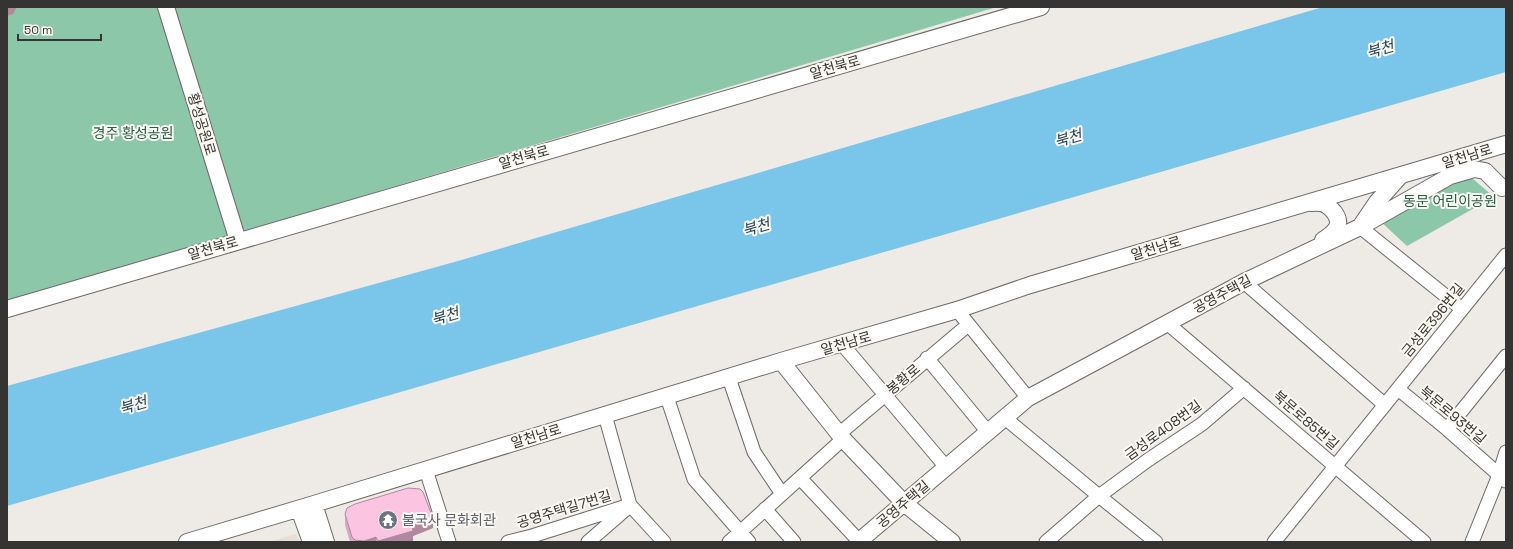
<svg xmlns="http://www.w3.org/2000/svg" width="1513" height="549" viewBox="0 0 1513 549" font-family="'Space Grotesk','Noto Sans KR',sans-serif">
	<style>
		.built { fill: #e8ded4 }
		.green { fill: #8dc7aa }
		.water { fill: #7ac6ea }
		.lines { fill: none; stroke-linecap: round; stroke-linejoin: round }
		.minor-casing { stroke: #6e6a67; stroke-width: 15 }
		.tertiary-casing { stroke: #6e6a67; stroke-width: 18 }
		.minor { stroke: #fff; stroke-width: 13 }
		.tertiary { stroke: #fff; stroke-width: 16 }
		.wall { fill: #d8a9c2 }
		.shaded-wall { fill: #b0899e }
		.building { fill: #fbc4e1; stroke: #b0899e }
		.labels { text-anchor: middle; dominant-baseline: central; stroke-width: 4; stroke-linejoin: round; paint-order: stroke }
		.street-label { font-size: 14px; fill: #363432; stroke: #fbf7f2 }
		.park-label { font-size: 14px; fill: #265f47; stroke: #fbf7f2 }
		.worship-label { font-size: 14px; fill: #5b616d; stroke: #fbf7f2; text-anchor: start }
		.water-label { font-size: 15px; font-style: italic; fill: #1b3e4e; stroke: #fbf7f2 }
	</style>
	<rect width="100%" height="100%" fill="#eeeae5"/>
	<path class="built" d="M 296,534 L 299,542 L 269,542 Z"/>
	<path class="green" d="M 7,7 L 997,7 L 7,302 Z
		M 1465,172 L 1494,197 L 1407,246 L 1379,220 Z"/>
	<path class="water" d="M 1323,7 L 1506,7 L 1506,72 L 7,506 L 7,386 L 458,261 Z"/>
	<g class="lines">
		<defs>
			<path id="minor" d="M 1360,227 L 1462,309
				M 1244,282 L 1385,405
				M 957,310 L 1028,398
				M 1167,323 L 1424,542
				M 842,344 L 946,467
				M 927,358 L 988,432
				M 729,378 L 754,452 L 782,494
				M 1398,389 L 1447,429 L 1506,481
				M 667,397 L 694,479 L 749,542
				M 605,415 L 630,505 L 664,542
				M 1005,418 L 1099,496 L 1156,542
				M 1447,429 L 1506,356
				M 839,434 L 968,325
				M 426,470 L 449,542
				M 800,478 L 859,541
				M 765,509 L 794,542
				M 508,542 L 532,536 L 630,505
				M 588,542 L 626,509
				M 729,542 L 843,439
				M 1046,542 L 1099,496 L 1148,460 L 1202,424 L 1244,388
				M 1274,542 L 1506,255
				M 1472,542 L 1499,475 L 1506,452"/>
			<path id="tertiary" d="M 166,7 L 238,241
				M 1311,203 C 1323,202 1326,203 1334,212 C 1344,225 1334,233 1323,240
				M 1362,224 L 1377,202 L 1401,175
				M 7,309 L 1041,7
				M 781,361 L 843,439 L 904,503 L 952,542
				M 314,504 L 326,542
				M 299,509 L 311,542
				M 187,542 L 314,504 L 781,361 L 957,310 L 1030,285 L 1506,144
				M 858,542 L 1028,398 L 1244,282 L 1360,227 L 1450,176 L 1474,169 L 1485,171 L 1502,188"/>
		</defs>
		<use href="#minor" class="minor-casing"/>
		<use href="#tertiary" class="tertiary-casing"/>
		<use href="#minor" class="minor"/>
		<use href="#tertiary" class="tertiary"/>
	</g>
	<path class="wall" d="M 345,514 L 433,528 L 413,536 L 413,541 L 411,542 L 350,542 L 345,525 Z"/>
	<path class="shaded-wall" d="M 7,7 L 17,7 L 13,14 L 7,16 Z
		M 433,518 L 433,528 L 413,536 L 413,541 L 411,542 L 378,542 L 378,541 L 412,526 Z
		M 376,537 L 376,542 L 364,542 L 364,541 Z"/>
	<path class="building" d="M 408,488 L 420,489 L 423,492 L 433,518 L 412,526 L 413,531 L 378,541 L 376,537 L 364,541 L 355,540 L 352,537 L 345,514 L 347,508 L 355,504 Z"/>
	<defs>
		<symbol id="temple-disc" viewBox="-11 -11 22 22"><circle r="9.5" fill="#6b7280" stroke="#fbf7f2"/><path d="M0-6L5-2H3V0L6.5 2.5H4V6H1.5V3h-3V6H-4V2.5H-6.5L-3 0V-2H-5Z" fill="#fff"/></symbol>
	</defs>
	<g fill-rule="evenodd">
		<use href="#temple-disc" x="377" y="509" width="22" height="22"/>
	</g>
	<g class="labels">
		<g class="street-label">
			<text transform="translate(835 67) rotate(-16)">알천북로</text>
			<text transform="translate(202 124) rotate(73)">황성공원로</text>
			<text transform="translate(1467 156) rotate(-17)">알천남로</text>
			<text transform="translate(524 157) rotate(-16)">알천북로</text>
			<text transform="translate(213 248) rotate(-16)">알천북로</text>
			<text transform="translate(1156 248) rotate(-17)">알천남로</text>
			<text transform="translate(1222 294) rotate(-28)">공영주택길</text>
			<text transform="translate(1433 320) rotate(-51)">금성로396번길</text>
			<text transform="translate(846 343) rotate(-16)">알천남로</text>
			<text transform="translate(903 379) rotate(-40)">봉황로</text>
			<text transform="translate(1453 415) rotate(40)">북문로93번길</text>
			<text transform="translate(1306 420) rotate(41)">북문로85번길</text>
			<text transform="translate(1163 430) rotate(-36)">금성로408번길</text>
			<text transform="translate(536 436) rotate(-17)">알천남로</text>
			<text transform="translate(903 504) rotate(-40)">공영주택길</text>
			<text transform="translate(564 509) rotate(-17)">공영주택길7번길</text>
		</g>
		<g class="park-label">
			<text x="133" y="133">경주 황성공원</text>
			<text x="1450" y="201">동문 어린이공원</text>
		</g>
		<g class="worship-label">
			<text x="402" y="520">불국사 문화회관</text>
		</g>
		<g class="water-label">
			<text transform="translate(1380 49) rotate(-16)">북천</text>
			<text transform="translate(1068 138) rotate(-16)">북천</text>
			<text transform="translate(756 227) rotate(-16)">북천</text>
			<text transform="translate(445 316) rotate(-16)">북천</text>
			<text transform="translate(133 405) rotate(-16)">북천</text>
		</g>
	</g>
	<rect width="1513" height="549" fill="none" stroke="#363432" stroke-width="16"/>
	<path d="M18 34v6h83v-6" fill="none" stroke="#363432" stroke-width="2"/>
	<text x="24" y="34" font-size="12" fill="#363432" stroke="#fbf7f2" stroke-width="3" paint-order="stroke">50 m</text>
</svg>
